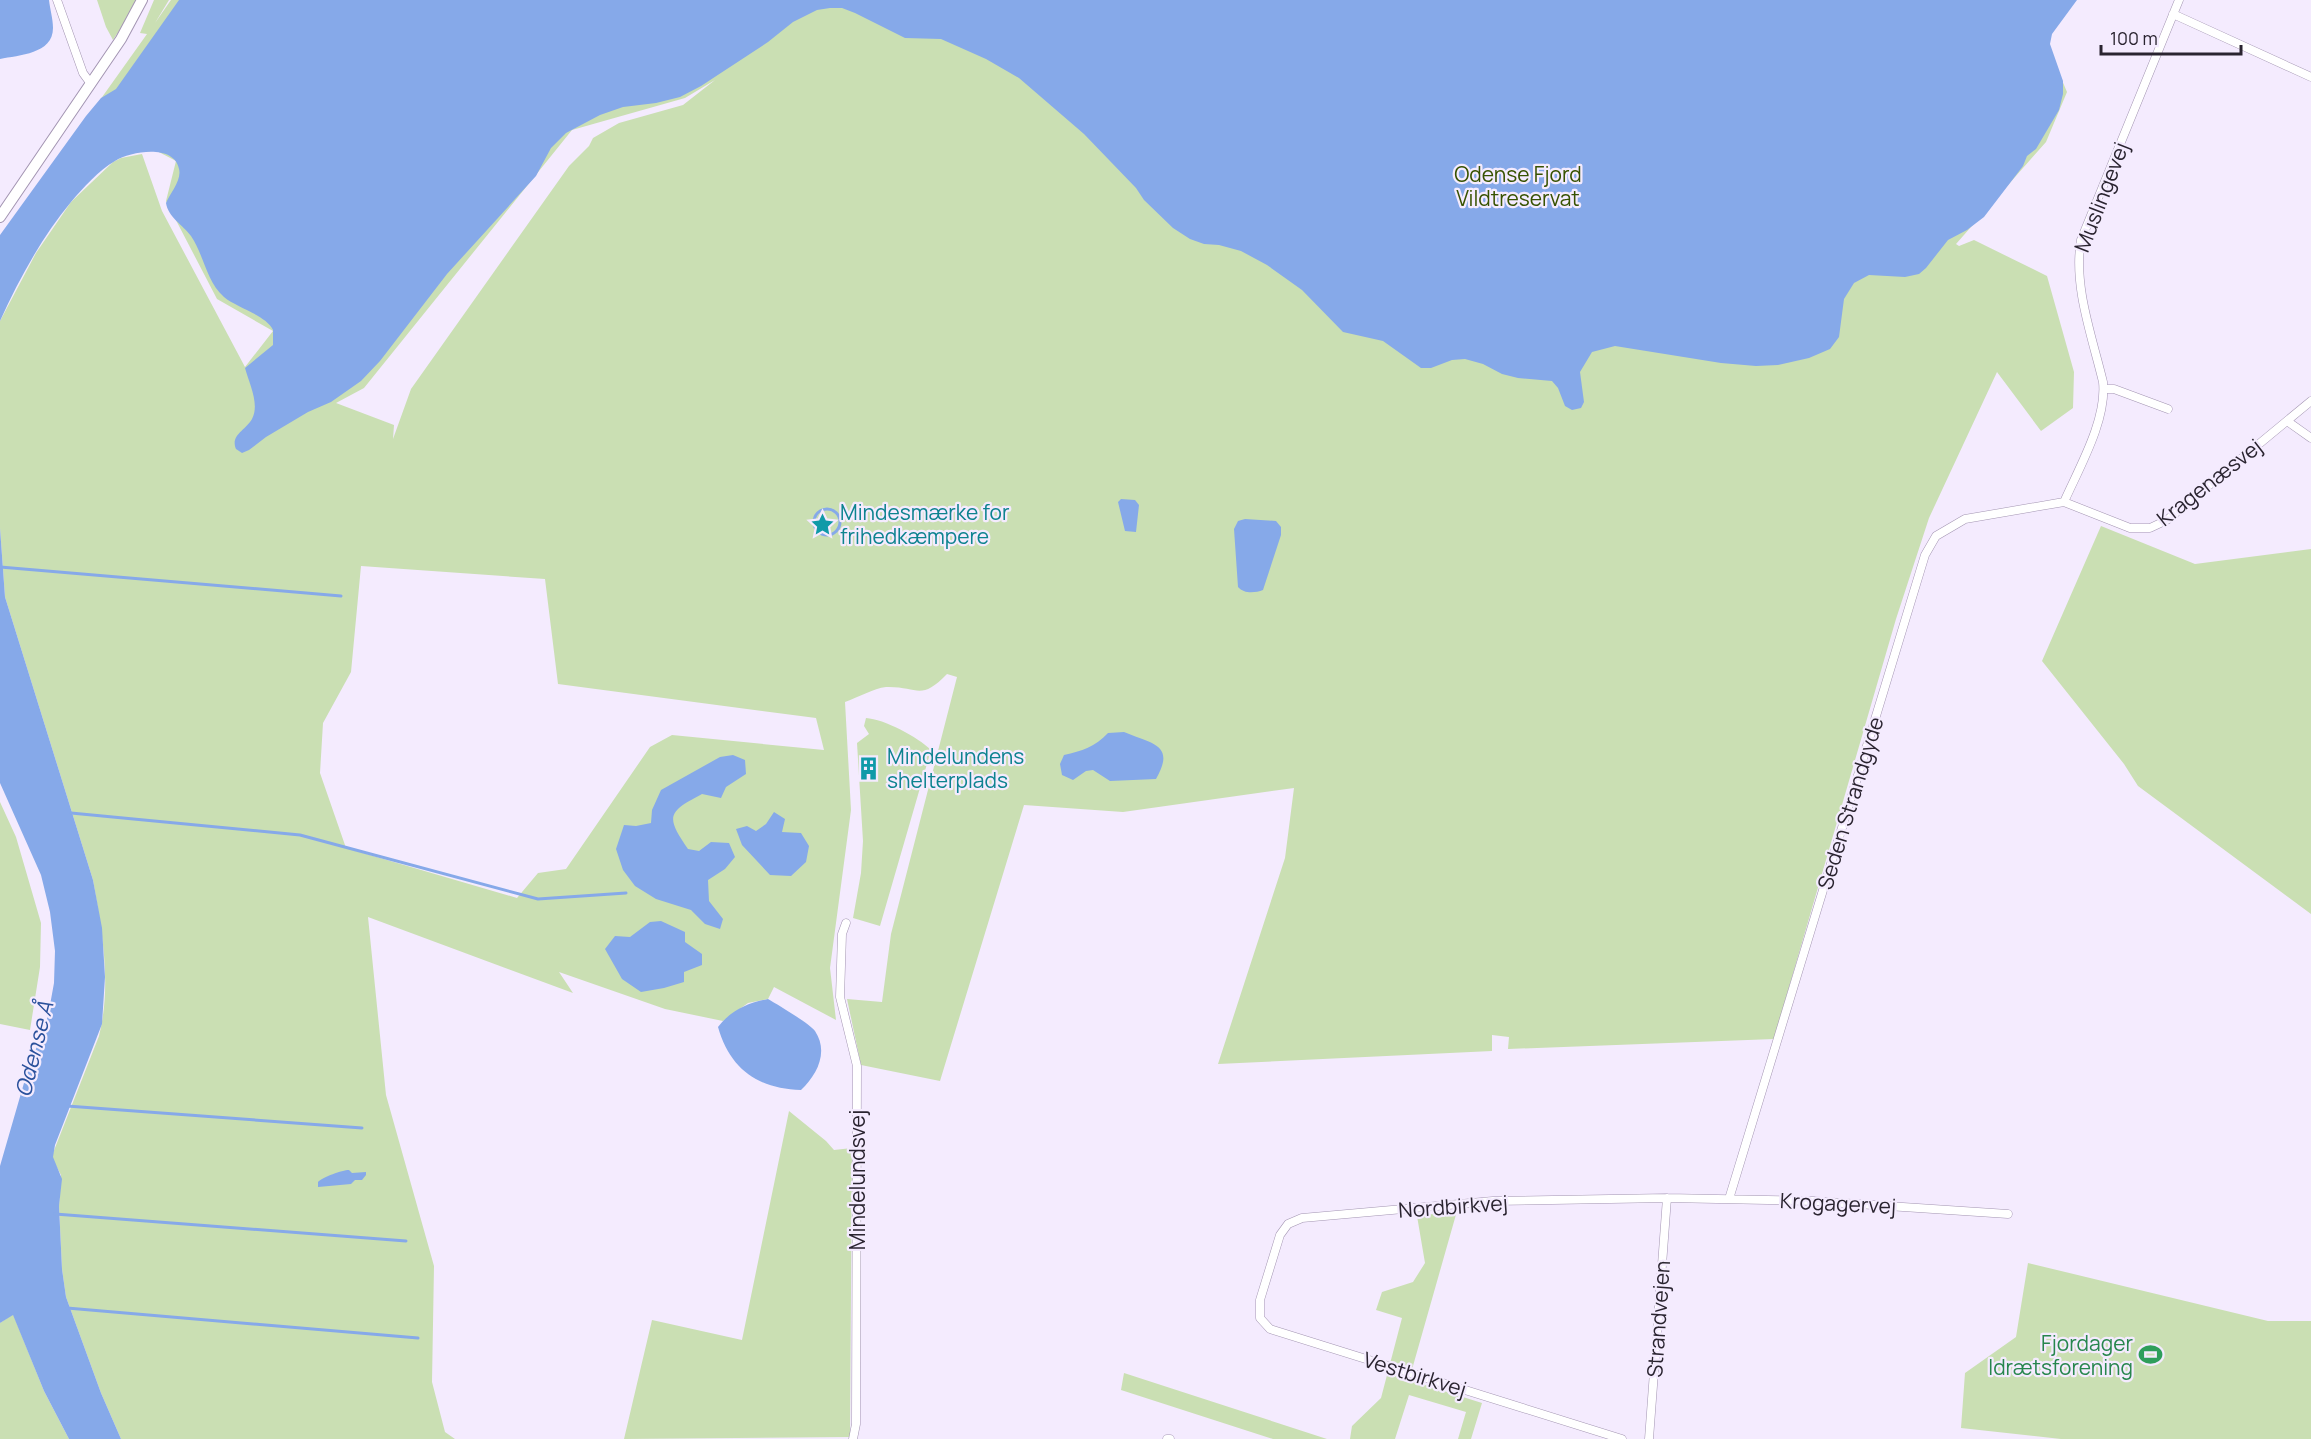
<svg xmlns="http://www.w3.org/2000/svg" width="2311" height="1439" viewBox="0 0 2311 1439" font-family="Manrope,sans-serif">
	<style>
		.green { fill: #cadfb3; fill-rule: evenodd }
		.water { fill: #86a9e9 }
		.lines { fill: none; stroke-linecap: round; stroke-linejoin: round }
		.stream { stroke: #86a9e9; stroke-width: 3 }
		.street-casing { stroke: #a395b2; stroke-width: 9 }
		.secondary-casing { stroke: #a395b2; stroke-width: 12 }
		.street { stroke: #fff; stroke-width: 8 }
		.secondary { stroke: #fff; stroke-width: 10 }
		.labels { text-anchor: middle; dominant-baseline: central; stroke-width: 4.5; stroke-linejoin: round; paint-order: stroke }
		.park-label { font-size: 21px; fill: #375201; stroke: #f4ebfe }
		.street-label { font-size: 21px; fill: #2a2430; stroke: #f4ebfe }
		.culture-label { font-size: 21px; fill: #0d838f; stroke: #f4ebfe; text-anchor: start }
		.leisure-label { font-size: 21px; fill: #27864d; stroke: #f4ebfe; text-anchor: end }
		.water-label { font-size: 22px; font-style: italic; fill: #2a519c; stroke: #f4ebfe }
	</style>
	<rect width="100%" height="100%" fill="#f4ebfe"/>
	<path class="green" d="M 97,0 L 139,0 L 113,40 L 106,27 Z
		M 154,0 L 169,0 L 155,23 L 171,0 L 2065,0 L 2059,8 L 2047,45 L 2067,92 L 2046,142 L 1956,244 L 1959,246 L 1974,240 L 2047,276 L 2074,372 L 2073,408 L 2041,431 L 1997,372 L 1929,518 L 1896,619 L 1774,1039 L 1508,1049 L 1509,1037 L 1492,1035 L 1492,1051 L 1218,1064 L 1285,858 L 1294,788 L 1123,812 L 1024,805 L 940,1081 L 861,1065 L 847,999 L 882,1002 L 891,934 L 957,677 L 947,674 C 920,702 918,686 886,687 C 874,688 857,698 845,702 L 851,810 L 830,968 L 836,1020 L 774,987 L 768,999 L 748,1003 L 723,1021 L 665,1009 L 559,972 L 573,993 L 368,917 L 386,1095 L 434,1266 L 432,1382 L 445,1432 L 455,1439 L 121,1439 L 101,1393 L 66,1297 L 62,1269 L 59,1206 L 61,1175 L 53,1160 L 53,1153 L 99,1036 C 112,984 102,931 93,880 L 5,597 L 0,528 L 0,321 L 36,253 L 71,202 L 113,162 L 121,158 L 142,154 L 162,211 L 245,367 L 273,331 L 217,299 L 166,201 L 176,161 L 111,127 L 100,100 L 147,34 L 140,33 ZM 715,80 L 683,105 L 619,123 L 593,138 L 589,146 L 569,166 L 411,389 L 393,439 L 394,425 L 336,403 L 364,388 L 572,130 L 685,98 ZM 361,566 L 545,579 L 558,684 L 816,718 L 824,750 L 672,735 L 650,747 L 566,869 L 538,873 L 517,898 L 346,848 L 320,773 L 323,723 L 351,672 Z
		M 2101,526 L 2195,564 L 2311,549 L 2311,914 L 2138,786 L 2124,764 L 2042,661 Z
		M 866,718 C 884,719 918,737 931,750 L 880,926 L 853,918 L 861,873 L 863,841 L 857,743 L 869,734 L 864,726 Z
		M 0,802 L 16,837 L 41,923 L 40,967 L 30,1030 L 0,1024 Z
		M 789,1111 L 826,1141 L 834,1150 L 852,1148 L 850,1437 L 624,1439 L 652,1320 L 742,1340 Z
		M 1457,1211 L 1409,1380 L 1482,1403 L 1471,1439 L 1458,1439 L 1466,1412 L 1409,1395 L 1395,1439 L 1350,1439 L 1352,1426 L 1381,1398 L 1402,1318 L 1376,1310 L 1382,1292 L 1413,1282 L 1425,1263 L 1417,1216 Z
		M 2028,1263 L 2268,1321 L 2311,1321 L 2311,1439 L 2061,1439 L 1961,1428 L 1965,1373 L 2016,1337 Z
		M 13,1314 L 44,1391 L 69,1439 L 0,1439 L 0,1323 Z
		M 1124,1373 L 1327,1439 L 1273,1439 L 1121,1390 Z"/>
	<path class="water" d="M 0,0 L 49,0 C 50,9 53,19 53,28 C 53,54 19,55 0,59 Z
		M 179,0 L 2077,0 L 2052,34 L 2050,44 L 2063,81 L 2063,94 L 2059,110 L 2036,149 L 2027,156 L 2023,166 L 1984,217 L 1967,230 L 1948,240 L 1926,268 L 1919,274 L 1905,277 L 1869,275 L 1854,283 L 1844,299 L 1839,337 L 1830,349 L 1809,358 L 1778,365 L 1756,366 L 1721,363 L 1615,346 L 1592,352 L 1580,372 L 1584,402 L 1581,408 L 1572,410 L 1565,406 L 1558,388 L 1552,381 L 1518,378 L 1502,374 L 1483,364 L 1465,359 L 1452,360 L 1431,368 L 1421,368 L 1383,341 L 1343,332 L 1302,290 L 1267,265 L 1241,251 L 1219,245 L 1204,244 L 1190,239 L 1173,228 L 1144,200 L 1136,188 L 1084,134 L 1019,78 L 986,59 L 941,39 L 905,38 L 855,13 L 842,8 L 830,8 L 817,10 L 793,22 L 768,42 L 701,86 L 680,97 L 656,103 L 623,107 L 600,115 L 566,133 L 551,148 L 536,176 L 447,274 L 380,361 L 361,381 L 331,402 L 308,412 L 266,437 L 249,450 L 242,453 L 236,449 C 230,435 246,430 252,419 C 260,404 249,383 245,368 L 273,345 L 273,330 C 266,315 237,308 224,297 C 206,281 204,255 191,236 C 183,225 168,217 166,203 C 170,193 182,180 179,169 C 174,144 132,151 115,161 C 99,170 83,188 71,202 C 42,237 19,279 0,321 L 0,235 L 86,116 L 101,98 L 116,89 Z
		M 1121,499 L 1135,500 L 1139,505 L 1136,532 L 1125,531 L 1118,502 Z
		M 1245,519 L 1276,521 L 1281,527 L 1281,535 L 1263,590 C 1255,593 1244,594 1238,587 L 1234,529 L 1238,521 Z
		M 0,528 L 5,597 L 93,880 L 102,928 L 105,977 L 102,1024 L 55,1145 L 53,1157 L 62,1179 L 59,1206 L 62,1269 L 66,1297 L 101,1393 L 121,1439 L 69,1439 L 44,1391 L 13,1315 L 0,1323 L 0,1166 L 26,1076 L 48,1016 L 54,983 L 55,951 L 50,912 L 41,875 L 0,783 Z
		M 1124,732 C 1152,744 1176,744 1156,779 L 1110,781 L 1093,770 L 1086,771 L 1073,780 L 1062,775 L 1060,764 L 1064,755 C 1082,751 1095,747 1108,733 Z
		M 733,755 L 745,760 L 746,774 L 726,787 L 721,798 L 702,794 C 668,812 665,816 688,849 L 699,851 L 711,842 L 729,843 L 735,857 L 725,869 L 708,880 L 709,901 L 723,919 L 720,929 L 705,924 L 691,910 L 656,899 L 635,886 L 623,870 L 616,849 L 624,825 L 636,826 L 651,823 L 652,810 L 661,790 L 720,757 Z
		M 774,812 L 785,819 L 782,832 L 801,833 L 809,846 L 806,862 L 791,876 L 770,875 L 742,845 L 736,829 L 747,826 L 756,831 L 766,824 Z
		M 661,921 L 685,932 L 685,942 L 702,954 L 702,965 L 684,972 L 684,982 L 664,988 L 641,992 L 622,979 L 605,949 L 615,936 L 630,937 L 650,922 Z
		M 768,999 C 778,1005 809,1023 815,1031 C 829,1052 817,1075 801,1090 C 758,1089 730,1069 718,1027 C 731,1010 748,1003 768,999 Z
		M 349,1170 L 352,1173 L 366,1172 L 366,1175 L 362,1180 L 355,1180 L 351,1184 L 318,1187 L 318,1182 C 323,1177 342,1170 349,1170 Z"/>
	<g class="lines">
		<path class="stream" d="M814 522a13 13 0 1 1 26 0a13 13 0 1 1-26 0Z
			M 0,567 L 341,596
			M 71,813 L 300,835 L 538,899 L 626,893
			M 67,1106 L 362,1128
			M 55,1214 L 406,1241
			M 67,1308 L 418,1338"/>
		<defs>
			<path id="street" d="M 57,0 L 83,73 L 91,84
				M 2173,14 L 2311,77
				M 2104,389 L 2114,389 L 2168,409
				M 2287,421 L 2311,438
				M 2064,502 C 2079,468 2107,420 2103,382 C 2092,336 2073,286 2081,240 L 2179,0
				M 2064,502 L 2130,528 L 2150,528 L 2167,520 L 2311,401
				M 846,923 L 842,934 L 840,997 L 857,1066 L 856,1424 L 853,1439
				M 1729,1199 L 1925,555 L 1936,536 L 1965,519 L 2064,502
				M 1167,1439 L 1170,1439
				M 1622,1439 L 1270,1329 L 1260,1318 L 1260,1300 L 1280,1235 L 1288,1224 L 1302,1218 L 1493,1201 L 1667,1198 L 1813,1201 L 2008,1214
				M 1649,1439 L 1667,1198"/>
			<path id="secondary" d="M 0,217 L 121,39 L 142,0"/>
		</defs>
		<use href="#street" class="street-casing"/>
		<use href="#secondary" class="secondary-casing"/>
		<use href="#street" class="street"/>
		<use href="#secondary" class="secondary"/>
	</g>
	<defs>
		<symbol id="sight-bare" viewBox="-9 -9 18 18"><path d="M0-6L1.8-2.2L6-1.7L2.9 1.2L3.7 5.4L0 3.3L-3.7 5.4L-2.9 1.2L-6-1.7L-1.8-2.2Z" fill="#0f9aa8" stroke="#f4ebfe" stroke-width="2.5" paint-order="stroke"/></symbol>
		<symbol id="building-bare" viewBox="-9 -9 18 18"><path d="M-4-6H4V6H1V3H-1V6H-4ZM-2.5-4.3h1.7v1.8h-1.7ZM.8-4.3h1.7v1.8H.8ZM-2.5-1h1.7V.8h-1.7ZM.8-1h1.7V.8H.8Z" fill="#0f9aa8" stroke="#f4ebfe" stroke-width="2.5" paint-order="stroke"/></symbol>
		<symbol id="stadium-bare" viewBox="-9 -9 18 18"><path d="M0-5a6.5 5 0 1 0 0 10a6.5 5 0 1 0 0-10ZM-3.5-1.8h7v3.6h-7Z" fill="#2e9e5b" stroke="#f4ebfe" stroke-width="2.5" paint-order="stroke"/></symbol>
	</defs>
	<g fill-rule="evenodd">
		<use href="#sight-bare" x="806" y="508" width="33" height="33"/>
		<use href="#building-bare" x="852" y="752" width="33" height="33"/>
		<use href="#stadium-bare" x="2134" y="1338" width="33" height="33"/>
	</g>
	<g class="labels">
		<g class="park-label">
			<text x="1518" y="174">Odense Fjord<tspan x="1518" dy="24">Vildtreservat</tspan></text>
		</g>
		<g class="street-label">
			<text transform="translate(2101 197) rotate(-69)">Muslingevej</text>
			<text transform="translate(2209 482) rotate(-38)">Kragenæsvej</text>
			<text transform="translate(1850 803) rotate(-73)">Seden Strandgyde</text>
			<text transform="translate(857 1180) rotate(-90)">Mindelundsvej</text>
			<text transform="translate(1838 1203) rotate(3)">Krogagervej</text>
			<text transform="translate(1453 1206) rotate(-4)">Nordbirkvej</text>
			<text transform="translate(1658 1319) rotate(-86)">Strandvejen</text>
			<text transform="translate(1415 1374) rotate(17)">Vestbirkvej</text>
		</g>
		<g class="culture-label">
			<text x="840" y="512">Mindesmærke for<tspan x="840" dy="24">frihedkæmpere</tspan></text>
			<text x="887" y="756">Mindelundens<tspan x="887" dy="24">shelterplads</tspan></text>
		</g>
		<g class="leisure-label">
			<text x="2133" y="1343">Fjordager<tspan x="2133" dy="24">Idrætsforening</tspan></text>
		</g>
		<g class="water-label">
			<text transform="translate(34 1049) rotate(-76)">Odense Å</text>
		</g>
	</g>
	<path d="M2101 45v9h140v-9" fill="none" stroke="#2a2430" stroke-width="3"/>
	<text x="2110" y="45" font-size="18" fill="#2a2430" stroke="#f4ebfe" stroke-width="4.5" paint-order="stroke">100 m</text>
</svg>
